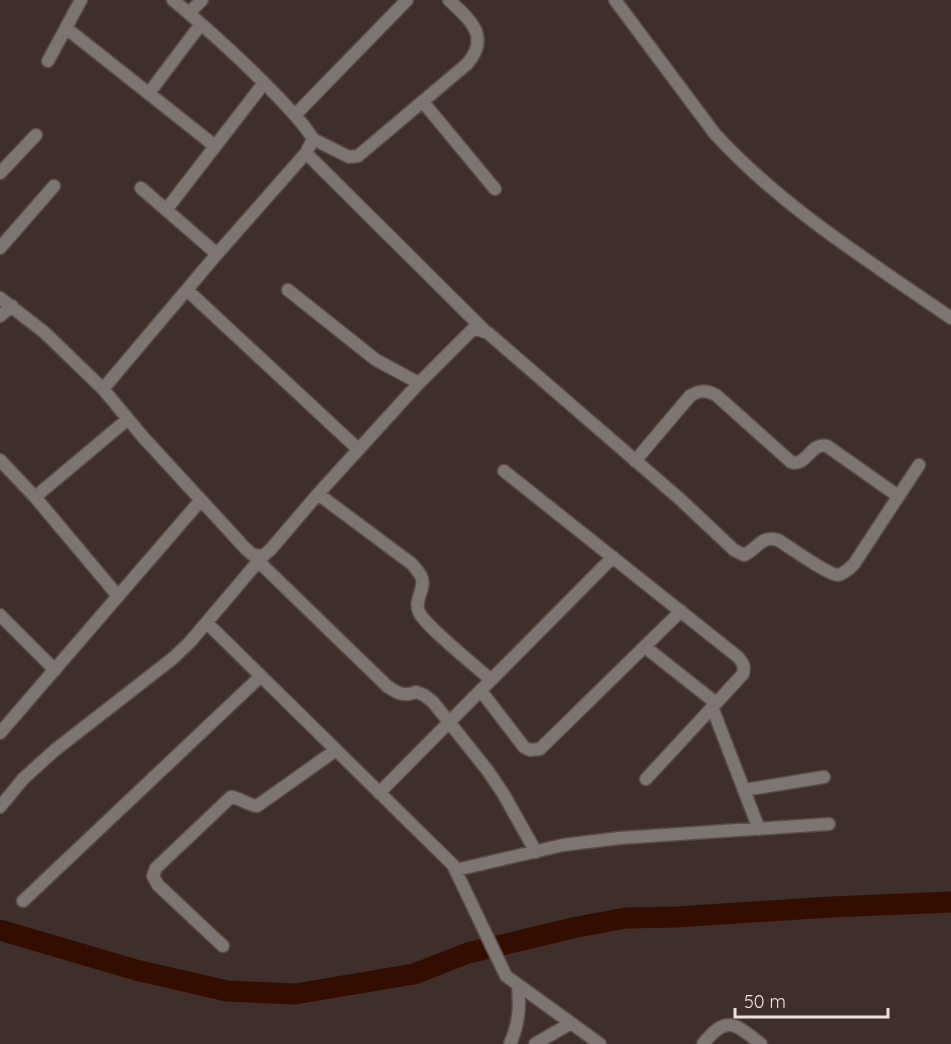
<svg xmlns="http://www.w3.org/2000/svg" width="951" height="1044" viewBox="0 0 951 1044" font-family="Quicksand,sans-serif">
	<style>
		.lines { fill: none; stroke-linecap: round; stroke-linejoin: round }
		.canal { stroke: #320d00; stroke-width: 21 }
		.street-casing { stroke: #5a4b47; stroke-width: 15 }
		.street { stroke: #7d7572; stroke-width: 12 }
	</style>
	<rect width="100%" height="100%" fill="#3e2f2a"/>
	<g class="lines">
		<path class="canal" d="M 0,930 L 136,970 L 227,991 L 295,994 L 414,974 L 468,953 L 577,927 L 626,918 L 676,917 L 831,907 L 951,902"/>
		<defs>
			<path id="street" d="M 615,0 L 715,134 C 783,208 869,261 951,318
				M 189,13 L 202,0
				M 66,28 L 215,146
				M 48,61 L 81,0
				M 149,93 L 201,24
				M 423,102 L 495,189
				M 295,115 L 407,0
				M 313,139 L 349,157 L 358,156 L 467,64 C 491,36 470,20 449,0
				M 306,153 L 487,333
				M 0,173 L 36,135
				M 141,188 L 217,254
				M 166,210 L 264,83
				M 0,248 L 54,186
				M 187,290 L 358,449
				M 288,290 L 376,360 L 419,383
				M 0,298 L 44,332 L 103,389 L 143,437 L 245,548 L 253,555 L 263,556 L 271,549 L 318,494 L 419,383 L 472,330 L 479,330 L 488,333 L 681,500 L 734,550 L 744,555 C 759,548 761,535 778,540 C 788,546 828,575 838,575 C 844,574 850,568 854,564 L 919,465
				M 0,316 L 12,306
				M 103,389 L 217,254 L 306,153 L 313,139 C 303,122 290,110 277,96 C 244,62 209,30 173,0
				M 0,460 L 35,497 L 118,596
				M 635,461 L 690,396 C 700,390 705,390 716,395 L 791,462 C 807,467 810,442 827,446 L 898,496
				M 504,471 L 738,657 C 743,663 745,666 743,674 L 646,779
				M 318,494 L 412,564 C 415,568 419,572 421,576 C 427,588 413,600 419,612 C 424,625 478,668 491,680
				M 35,497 L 128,419
				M 258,561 L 387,686 C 397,693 404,697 416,692 L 424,695 L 433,702 L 488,771 L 504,795 L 536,852
				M 0,615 L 55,670
				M 207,623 L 453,865 L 506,976 L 600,1044
				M 645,647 L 716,703
				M 481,691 L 524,747 L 530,750 L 540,749 L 681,611
				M 712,707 L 759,829
				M 0,733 L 201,500
				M 744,790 L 824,777
				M 379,793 L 613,557
				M 0,807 L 23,779 L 55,750 L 172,659 L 190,642 L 262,557
				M 456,870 L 563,845 L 620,838 L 829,824
				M 23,901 L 261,676
				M 223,946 L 158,885 L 153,876 L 156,868 L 231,797 C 241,798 247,805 257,806 L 336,750
				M 510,1044 C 519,1024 520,1007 518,986
				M 535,1044 L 571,1023
				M 703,1044 C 727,1014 735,1024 761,1044"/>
		</defs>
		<use href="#street" class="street-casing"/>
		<use href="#street" class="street"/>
	</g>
	<path d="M735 1008v9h153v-9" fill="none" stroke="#eae0dd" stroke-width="3"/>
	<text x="744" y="1008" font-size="18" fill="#eae0dd" stroke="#3e2f2a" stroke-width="4.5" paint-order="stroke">50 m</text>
</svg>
